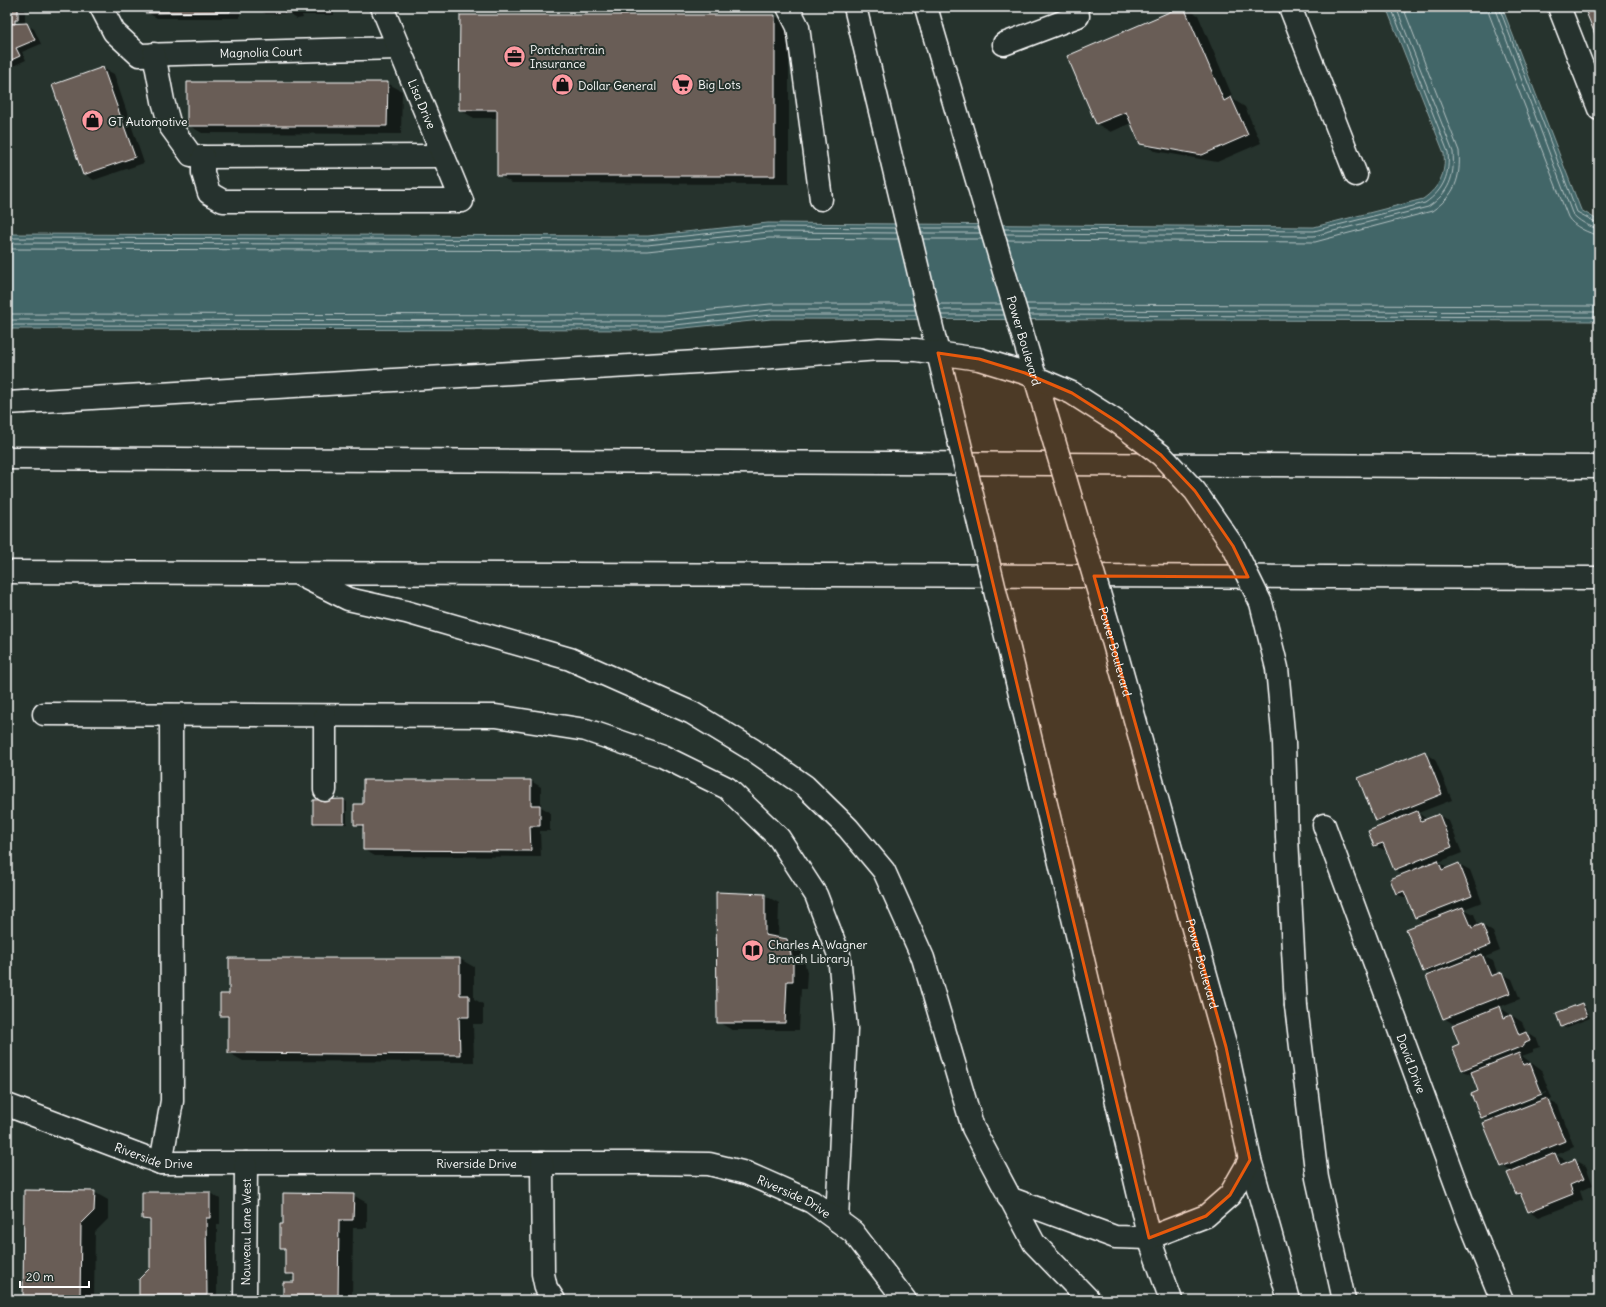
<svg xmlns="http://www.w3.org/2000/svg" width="1606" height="1307" viewBox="0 0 1606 1307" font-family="Delius,sans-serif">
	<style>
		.water { fill: #436668; stroke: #8ea3a4 }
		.shadow { fill: #0007; fill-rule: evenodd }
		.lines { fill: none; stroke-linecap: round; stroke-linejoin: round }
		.shore { stroke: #b4c2c3; stroke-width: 1 }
		.building { fill: #695d57; stroke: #fff }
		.minor-casing { stroke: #fff; stroke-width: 25 }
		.major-casing { stroke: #fff; stroke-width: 25 }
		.highway-casing { stroke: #fff; stroke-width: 25 }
		.minor { stroke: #26332d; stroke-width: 22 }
		.major { stroke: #26332d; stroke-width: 22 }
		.highway { stroke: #26332d; stroke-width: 22 }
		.major-bridge-casing { stroke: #fff; stroke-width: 25; stroke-linecap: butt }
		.highway-bridge-casing { stroke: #fff; stroke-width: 25; stroke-linecap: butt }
		.major-bridge { stroke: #26332d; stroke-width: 22 }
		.highway-bridge { stroke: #26332d; stroke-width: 22 }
		.marked { fill: #e8590c; fill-opacity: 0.2; stroke: #e8590c; stroke-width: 3; stroke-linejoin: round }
		.labels { text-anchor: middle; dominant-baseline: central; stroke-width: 4; stroke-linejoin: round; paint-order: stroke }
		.poi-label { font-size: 12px; fill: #fff; stroke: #26332d; text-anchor: start }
		.street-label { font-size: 12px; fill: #fff; stroke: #26332d }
	</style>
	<rect width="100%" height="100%" fill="#26332d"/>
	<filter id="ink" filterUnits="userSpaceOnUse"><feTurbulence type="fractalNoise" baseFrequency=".025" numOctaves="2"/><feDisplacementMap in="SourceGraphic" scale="8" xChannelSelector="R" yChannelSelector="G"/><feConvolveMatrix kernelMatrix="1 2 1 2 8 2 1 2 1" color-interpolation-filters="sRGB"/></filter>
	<g filter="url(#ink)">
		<path class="water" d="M 1386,7 L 1502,7 L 1581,210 L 1599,221 L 1599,321 L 771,319 L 665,330 L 7,329 L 7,234 L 648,236 L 768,223 L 1314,227 L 1423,199 C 1440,187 1446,173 1444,153 Z"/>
		<path class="shadow" d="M 7,7 L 25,7 L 25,24 L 34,29 L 41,44 L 22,52 L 26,60 L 7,69 ZM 11,17 L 25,25 L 20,25 L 10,18 Z
			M 146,7 L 240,7 L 240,18 L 157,18 L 146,12 Z
			M 255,7 L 334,7 L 334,15 L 302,15 L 303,18 L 297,19 L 289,14 L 266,14 Z
			M 1183,7 L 1198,15 L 1234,100 L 1245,107 L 1261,143 L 1217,162 L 1155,151 L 1141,143 L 1131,123 L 1111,132 L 1097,124 L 1068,56 Z
			M 775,16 L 789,24 L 789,184 L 512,183 L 498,175 L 498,118 L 474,118 L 460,110 Z
			M 103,68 L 114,74 L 144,163 L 94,180 L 84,174 Z
			M 387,83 L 402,91 L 401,134 L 202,133 L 188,125 Z
			M 1425,753 L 1435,759 L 1452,800 L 1418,813 L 1427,819 L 1439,815 L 1449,821 L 1462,853 L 1439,862 L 1449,868 L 1459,864 L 1470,870 L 1482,902 L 1464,909 L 1474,914 L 1479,927 L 1482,925 L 1493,932 L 1500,951 L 1485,957 L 1493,961 L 1498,975 L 1501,973 L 1512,979 L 1520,999 L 1499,1007 L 1522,1022 L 1526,1032 L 1537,1039 L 1540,1047 L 1533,1049 L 1533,1052 L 1522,1056 L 1541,1070 L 1552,1099 L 1549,1101 L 1558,1105 L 1574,1147 L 1556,1155 L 1566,1160 L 1567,1163 L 1575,1160 L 1586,1166 L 1593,1185 L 1580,1191 L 1583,1200 L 1539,1217 L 1529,1211 L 1523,1198 L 1517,1194 L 1512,1172 L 1502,1166 L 1490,1122 L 1482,1117 L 1479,1092 L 1473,1076 L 1462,1070 L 1460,1044 L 1455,1025 L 1444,1018 L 1431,975 L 1424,971 L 1425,923 L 1416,918 L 1408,899 L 1396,894 L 1404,875 L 1395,870 L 1387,851 L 1375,846 L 1385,825 L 1376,820 ZM 1547,1091 L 1547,1093 L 1487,1116 L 1487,1114 Z
			M 531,781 L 541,787 L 541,807 L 550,812 L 550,831 L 540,831 L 541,857 L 375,856 L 364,850 L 364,829 L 355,824 Z
			M 344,800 L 347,802 L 347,824 L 317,825 L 314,823 Z
			M 764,895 L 779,903 L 778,938 L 787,940 L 801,948 L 807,972 L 806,989 L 801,989 L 799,1030 L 732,1030 L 718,1022 Z
			M 230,959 L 460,959 L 474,967 L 474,999 L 483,1004 L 483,1024 L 473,1024 L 474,1062 L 243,1061 L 229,1053 L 229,1020 L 221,1015 L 230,995 Z
			M 1582,1004 L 1585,1006 L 1590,1018 L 1565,1028 L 1562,1026 Z
			M 94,1192 L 108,1200 L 108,1219 L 95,1232 L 94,1300 L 24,1300 Z
			M 210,1193 L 220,1199 L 220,1224 L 217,1224 L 217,1300 L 150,1300 L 140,1295 L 151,1269 L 151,1223 L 143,1219 Z
			M 353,1195 L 367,1203 L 367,1228 L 353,1228 L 352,1300 L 284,1300 L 295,1283 L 295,1278 L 286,1273 L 286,1251 L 281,1248 Z"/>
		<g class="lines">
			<path class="shore" d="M 1488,7 L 1489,14 L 1568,217 C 1573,226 1589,234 1599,235
				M 1494,7 L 1572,213 C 1577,220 1591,228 1599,229
				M 1499,7 L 1577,212 L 1599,224
				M 920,228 L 979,228
				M 1004,229 L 1314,231 L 1425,203 C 1444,190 1450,174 1448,152 L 1391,7
				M 922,233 L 980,233
				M 1005,234 L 1314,236 L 1428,207 C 1449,193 1455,177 1453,152 L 1396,7
				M 7,238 L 648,240 L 769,227 L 896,228
				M 923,239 L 982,239
				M 1007,240 L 1315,242 L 1432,211 C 1455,195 1461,179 1459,151 L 1403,7
				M 7,243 L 647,245 L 769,232 L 897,233
				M 7,249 L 647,251 L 769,238 L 898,239
				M 939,304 L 1001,304
				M 1026,304 L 1599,306
				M 940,310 L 1003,310
				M 1028,310 L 1599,312
				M 7,314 L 664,315 L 770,304 L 914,304
				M 941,315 L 1004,315
				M 1029,315 L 1599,317
				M 7,320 L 664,321 L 771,310 L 915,310
				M 7,325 L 665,326 L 771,315 L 917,315"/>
		</g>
		<path class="building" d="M 7,7 L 18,7 L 18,20 L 15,20 L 15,24 L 7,23 Z
			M 145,7 L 230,7 L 230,12 L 145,13 Z
			M 254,7 L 324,7 L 324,9 L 292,10 L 292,13 L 285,13 L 285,8 L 254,9 Z
			M 1181,7 L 1184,7 L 1224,101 L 1231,97 L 1248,135 L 1202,155 L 1140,144 L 1126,112 L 1096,124 L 1067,56 Z
			M 1584,7 L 1599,7 L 1599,44 Z
			M 460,15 L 775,15 L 775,176 L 497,176 L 497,110 L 459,110 Z
			M 27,23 L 35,40 L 16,48 L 20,56 L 7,62 L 7,24 Z
			M 103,67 L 135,157 L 83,175 L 52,85 Z
			M 187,82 L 388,82 L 387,126 L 187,126 Z
			M 1425,751 L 1442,794 L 1375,821 L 1358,778 Z
			M 363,780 L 531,780 L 531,805 L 540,805 L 540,826 L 530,826 L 531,851 L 363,850 L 363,825 L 354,825 L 354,804 L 363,804 Z
			M 344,799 L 344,823 L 313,823 L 313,800 Z
			M 1417,811 L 1421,821 L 1439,814 L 1452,847 L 1394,870 L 1383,843 L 1374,846 L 1368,831 Z
			M 1438,860 L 1442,870 L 1459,863 L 1472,896 L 1415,918 L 1404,891 L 1396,894 L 1390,879 Z
			M 716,892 L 765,894 L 765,935 L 787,939 L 793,963 L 793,981 L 787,981 L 785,1023 L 717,1023 Z
			M 1463,907 L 1472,928 L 1482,924 L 1490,945 L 1423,972 L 1406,929 Z
			M 1482,954 L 1491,976 L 1502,972 L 1510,993 L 1443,1019 L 1426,976 Z
			M 229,958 L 460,958 L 460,995 L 469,995 L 469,1017 L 459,1017 L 460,1055 L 228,1053 L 228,1016 L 220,1016 L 220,994 L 229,994 Z
			M 1582,1003 L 1587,1016 L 1561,1027 L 1556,1013 Z
			M 1500,1006 L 1504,1018 L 1511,1015 L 1519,1035 L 1526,1032 L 1530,1041 L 1523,1044 L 1523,1046 L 1462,1070 L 1452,1047 L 1459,1044 L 1452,1025 Z
			M 1519,1053 L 1523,1065 L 1530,1063 L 1542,1094 L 1481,1118 L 1471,1094 L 1478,1091 L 1471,1072 Z
			M 1547,1098 L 1565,1141 L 1501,1167 L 1483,1123 Z
			M 1555,1153 L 1560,1165 L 1575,1159 L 1584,1179 L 1570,1185 L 1573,1194 L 1528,1212 L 1520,1193 L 1516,1194 L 1507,1173 Z
			M 24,1190 L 95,1191 L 94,1211 L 81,1224 L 80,1300 L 23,1300 Z
			M 142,1192 L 210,1192 L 210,1218 L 206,1218 L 207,1295 L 139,1295 L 139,1279 L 150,1268 L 150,1220 L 142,1219 Z
			M 283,1193 L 354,1194 L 353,1220 L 339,1220 L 338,1300 L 283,1300 L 283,1282 L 294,1282 L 294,1274 L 285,1274 L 285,1249 L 280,1249 L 280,1224 L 283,1224 Z"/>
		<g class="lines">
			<defs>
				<g id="minor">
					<path id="s1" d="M 101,7 L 114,32 L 139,55 L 398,48"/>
					<path d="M 788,7 L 798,27 L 821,199"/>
					<path d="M 1290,7 L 1356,175"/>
					<path d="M 1559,7 L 1599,109"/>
					<path d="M 1004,44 L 1078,16"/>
					<path d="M 154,54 L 163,101 L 170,126 L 191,155 L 203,157 L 443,156"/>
					<path d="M 203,157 L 203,173 L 209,193 L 223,201 L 462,201 L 382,7"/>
					<path d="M 44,714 L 496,716 L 586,730 L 662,756 L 727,788 L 779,838 L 816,895 L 839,955 L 846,1029 L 837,1220"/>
					<path d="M 325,716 L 325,790"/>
					<path id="s2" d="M 1324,825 L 1468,1217 L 1502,1300"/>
					<path id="s3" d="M 7,1105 L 161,1163 L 644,1163 L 709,1164 L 746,1173 L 812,1202 L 853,1232 L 905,1300"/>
					<path d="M 161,1163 L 172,1101 L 171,715"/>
					<path d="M 542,1163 L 543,1274 L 546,1288 L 554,1300"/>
					<path id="s4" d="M 245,1300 L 246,1163"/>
				</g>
				<path id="major" d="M 926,7 L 932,28
					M 1028,728 L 1149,1238 L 1171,1300
					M 1226,1047 L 1250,1160 L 1289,1300"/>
				<path id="highway" d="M 7,403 L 24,402
					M 7,458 L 1599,467
					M 7,572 L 1599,578
					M 300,575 L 348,599 L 406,612 L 570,659 L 692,713 L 753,750 L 805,786 L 848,828 L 884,871 L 923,958 L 973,1128 L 1034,1243 L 1089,1300
					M 1296,1006 L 1317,1178 L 1344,1300
					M 1009,1198 L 1115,1237 L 1149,1238 L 1206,1216 L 1230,1195 L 1250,1160"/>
			</defs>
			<use href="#minor" class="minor-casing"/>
			<use href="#major" class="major-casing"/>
			<use href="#highway" class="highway-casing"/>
			<use href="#minor" class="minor"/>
			<use href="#major" class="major"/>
			<use href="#highway" class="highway"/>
			<defs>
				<g id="major-bridge">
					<path d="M 855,7 L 1028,728"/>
					<path id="s5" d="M 932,28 L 1112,637 L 1226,1047"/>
				</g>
				<path id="highway-bridge" d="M 24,402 L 747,359 L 879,349 L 916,350 L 979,359 L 1025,373 L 1072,393 L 1119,423 L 1161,455 L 1195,491 L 1233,546 L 1261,603 L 1277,668 L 1284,743 L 1287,837 L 1296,1006"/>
			</defs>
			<use href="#major-bridge" class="major-bridge-casing"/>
			<use href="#highway-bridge" class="highway-bridge-casing"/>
			<use href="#major-bridge" class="major-bridge"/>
			<use href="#highway-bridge" class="highway-bridge"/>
		</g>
	</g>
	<path class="marked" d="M 938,353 L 979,359 L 1025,373 L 1072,393 L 1119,423 L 1161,455 L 1195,491 L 1233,546 L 1248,577 L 1094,576 L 1226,1047 L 1250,1160 L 1230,1195 L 1206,1216 L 1149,1238 Z"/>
	<defs>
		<symbol id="office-disc" viewBox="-11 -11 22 22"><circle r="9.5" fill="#ff9aa2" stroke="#26332d"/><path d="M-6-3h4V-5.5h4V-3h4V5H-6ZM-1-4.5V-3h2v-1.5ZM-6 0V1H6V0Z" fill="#111"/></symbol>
		<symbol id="supermarket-disc" viewBox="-11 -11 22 22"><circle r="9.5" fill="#ff9aa2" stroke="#26332d"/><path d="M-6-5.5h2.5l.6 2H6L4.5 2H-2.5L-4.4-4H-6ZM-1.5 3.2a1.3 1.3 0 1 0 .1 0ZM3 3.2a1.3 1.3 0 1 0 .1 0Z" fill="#111"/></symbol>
		<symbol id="shop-disc" viewBox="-11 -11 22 22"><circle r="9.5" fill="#ff9aa2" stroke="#26332d"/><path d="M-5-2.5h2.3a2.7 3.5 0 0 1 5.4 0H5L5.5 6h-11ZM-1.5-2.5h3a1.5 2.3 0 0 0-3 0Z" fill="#111"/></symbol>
		<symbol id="library-disc" viewBox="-11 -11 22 22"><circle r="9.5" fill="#ff9aa2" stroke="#26332d"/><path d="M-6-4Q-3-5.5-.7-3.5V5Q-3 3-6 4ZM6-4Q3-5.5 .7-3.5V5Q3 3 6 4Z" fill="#111"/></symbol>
	</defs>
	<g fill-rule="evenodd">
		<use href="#office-disc" x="502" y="44" width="25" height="25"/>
		<use href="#supermarket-disc" x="670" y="72" width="25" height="25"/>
		<use href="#shop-disc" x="550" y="72" width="25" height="25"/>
		<use href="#shop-disc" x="80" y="108" width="25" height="25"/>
		<use href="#library-disc" x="740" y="938" width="25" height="25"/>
	</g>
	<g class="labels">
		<g class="poi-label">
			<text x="530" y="49">Pontchartrain<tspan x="530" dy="14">Insurance</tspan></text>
			<text x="698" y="84">Big Lots</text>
			<text x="578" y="85">Dollar General</text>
			<text x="108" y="121">GT Automotive</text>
			<text x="768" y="944">Charles A. Wagner<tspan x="768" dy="14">Branch Library</tspan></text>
		</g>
		<g class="street-label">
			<text stroke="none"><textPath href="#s1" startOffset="184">Magnolia Court</textPath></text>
			<text transform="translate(422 104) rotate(67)">Lisa Drive</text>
			<text stroke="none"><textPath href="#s5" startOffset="326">Power Boulevard</textPath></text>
			<text stroke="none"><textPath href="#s5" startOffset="650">Power Boulevard</textPath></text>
			<text stroke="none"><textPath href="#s5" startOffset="974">Power Boulevard</textPath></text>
			<text stroke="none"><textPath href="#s2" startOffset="254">David Drive</textPath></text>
			<text stroke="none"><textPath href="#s3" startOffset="156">Riverside Drive</textPath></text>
			<text stroke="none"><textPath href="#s3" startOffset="480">Riverside Drive</textPath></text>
			<text stroke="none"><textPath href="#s3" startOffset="804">Riverside Drive</textPath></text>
			<text stroke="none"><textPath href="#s4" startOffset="68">Nouveau Lane West</textPath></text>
		</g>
	</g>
	<rect width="1606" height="1307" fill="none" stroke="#26332d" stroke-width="24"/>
	<rect x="12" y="12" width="1582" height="1283" fill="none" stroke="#fff" stroke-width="1.5" filter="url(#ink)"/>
	<path d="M20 1281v6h69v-6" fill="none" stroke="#ffffff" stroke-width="2"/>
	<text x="26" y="1281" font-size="12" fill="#ffffff" stroke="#26332d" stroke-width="3" paint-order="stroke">20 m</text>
</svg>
